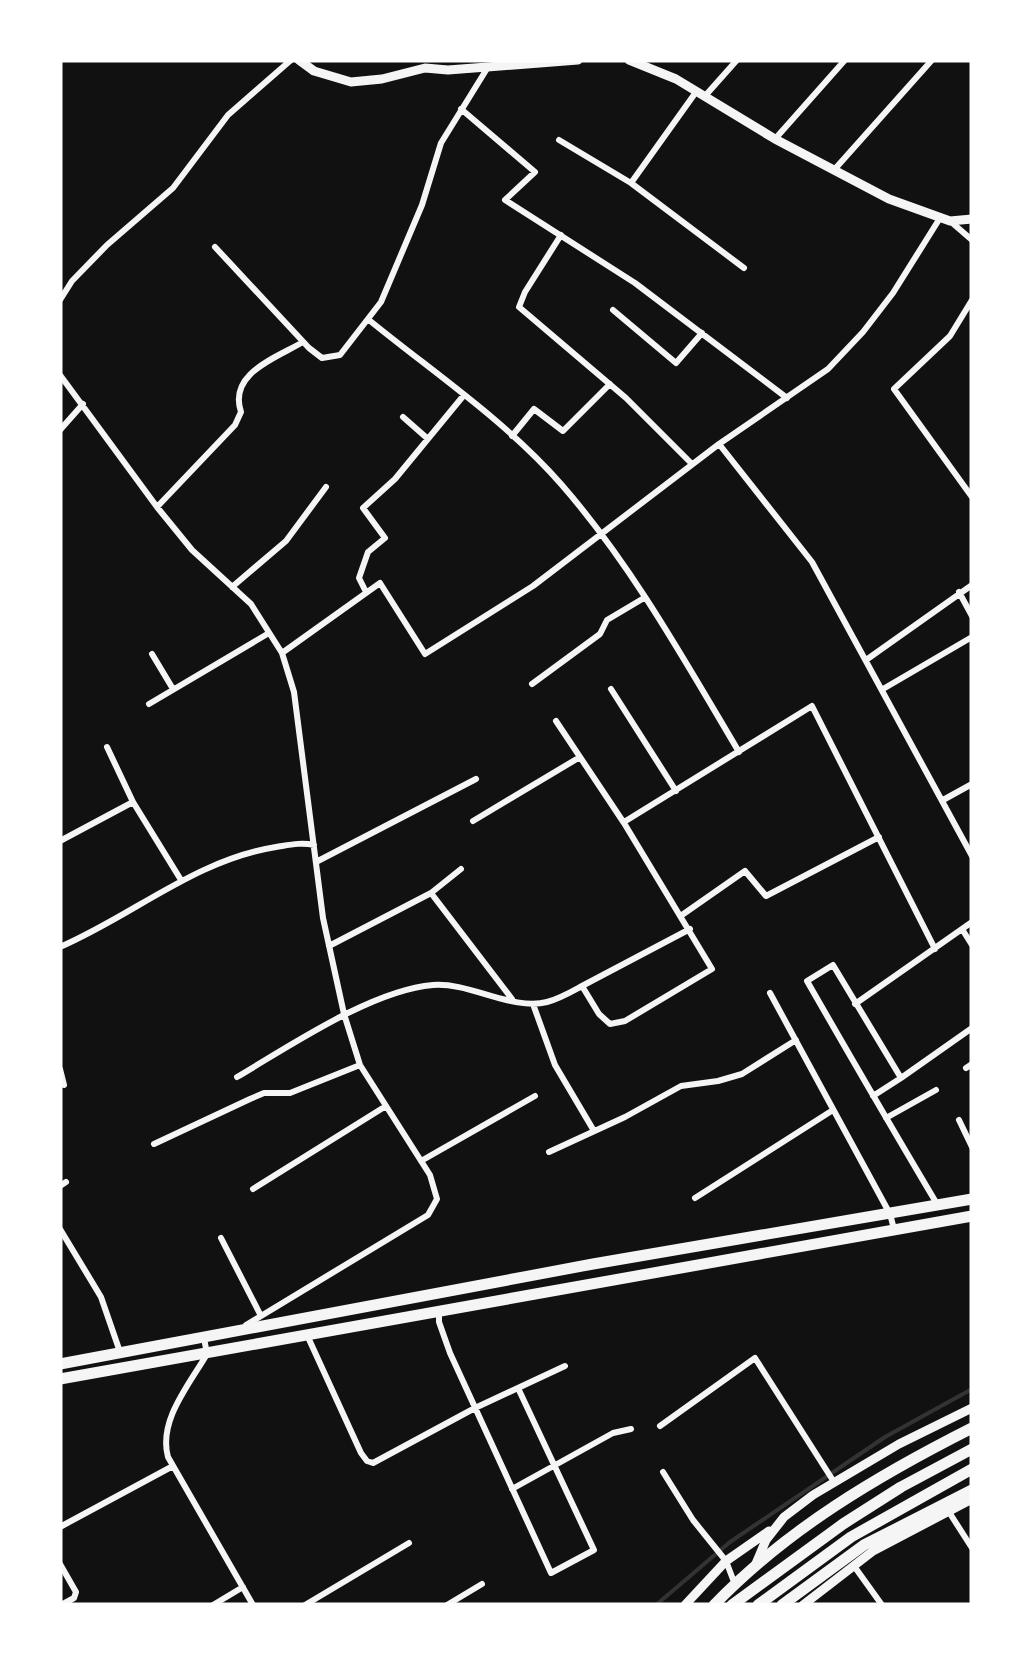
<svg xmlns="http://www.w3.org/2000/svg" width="1032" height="1665" viewBox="0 0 1032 1665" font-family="Commissioner,sans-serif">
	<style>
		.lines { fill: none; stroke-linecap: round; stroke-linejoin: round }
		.stream { stroke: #333; stroke-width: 4 }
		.minor { stroke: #f5f5f5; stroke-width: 6 }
		.tertiary { stroke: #f5f5f5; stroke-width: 9 }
		.primary { stroke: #f5f5f5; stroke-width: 11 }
	</style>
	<rect width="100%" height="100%" fill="#111"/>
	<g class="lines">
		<path class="stream" d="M 656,1605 L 730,1542 L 885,1437 L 972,1389"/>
		<path class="minor" d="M 705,96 L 737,60
			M 461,109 L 535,172 L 505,200 L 635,283 L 787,398
			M 775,139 L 845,60
			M 559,140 L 631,183 L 744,268
			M 834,170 L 932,60
			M 631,183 L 696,92
			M 950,221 L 972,240
			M 561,235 L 525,292 L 519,307 L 626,398 L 692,464
			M 215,247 L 309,348 L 322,358 L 340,355 L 381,302 L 422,205 L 441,143 L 488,67
			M 60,300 L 72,281 L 107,245 L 173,188 L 228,115 L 291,60
			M 972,300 L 950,336 L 894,389 L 972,497
			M 613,310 L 676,363 L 702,333
			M 369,320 C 434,373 506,421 561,484 C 631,564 685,661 739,752
			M 60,375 L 157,507 L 192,550 L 251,604 L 282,653 L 294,692 L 323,918 L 344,1014 L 360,1065 L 430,1175 L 437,1199 L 428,1215 L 246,1325
			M 403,417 L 428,439
			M 60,430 L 83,404
			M 512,436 L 534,409 L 563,431 L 610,384
			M 719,444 L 812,562 L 972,856
			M 157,507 L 235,425 L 241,412 C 228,373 276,358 303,342
			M 232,587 L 286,541 L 326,487
			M 366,592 L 359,578 L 368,552 L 385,538 L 363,508 L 395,479 L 464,395
			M 959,592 L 972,616
			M 282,653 L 380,583 L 425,654 L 533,586 L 719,444 L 828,369 L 863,332 L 893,293 L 940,218
			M 152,654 L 173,689
			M 866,660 L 972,585
			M 532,684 L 600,634 L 607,620 L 644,598
			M 611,689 L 676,791
			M 883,689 L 972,637
			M 149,704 L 269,633
			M 107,747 L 133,802 L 181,880
			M 943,800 L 972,784
			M 473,821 L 580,757
			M 624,822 L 812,706 L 935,949
			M 60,841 L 133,802
			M 316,862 L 476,779
			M 431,893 L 512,999
			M 682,915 L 745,871 L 766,896 L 879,837
			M 962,929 L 972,945
			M 329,946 L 431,893 L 461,869
			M 60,947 C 134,915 195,860 276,847 C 289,845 301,842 314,845
			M 582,986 L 690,929
			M 770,993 L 890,1214 L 894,1229
			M 533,1004 L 555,1065 L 594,1131
			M 855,1004 L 972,922
			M 966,1068 L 972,1064
			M 60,1069 L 64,1085
			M 237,1077 C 290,1046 372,990 433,985 C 469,982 513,1011 547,1002 C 559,999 571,992 582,986 L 599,1014 L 610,1024 L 625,1021 L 712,969 L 624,823 L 556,721
			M 901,1078 L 972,1028
			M 873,1096 L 901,1078 L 833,965 L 807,981 C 850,1056 893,1130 937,1204
			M 886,1118 L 936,1090
			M 959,1120 L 972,1147
			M 154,1144 L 250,1099 L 264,1093 L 290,1093 L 360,1065
			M 549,1152 L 625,1117 L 681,1086 L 718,1081 L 742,1074 L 796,1040
			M 421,1161 L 535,1096
			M 60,1186 L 66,1182
			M 253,1189 L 386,1106
			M 695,1198 L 833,1110
			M 60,1229 L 101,1297 L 120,1352
			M 221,1238 L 261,1316
			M 439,1311 L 439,1322 L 450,1353 L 551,1573 L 594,1550 L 518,1388
			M 307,1335 L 361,1453 L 367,1461 L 373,1463 L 475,1408 L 565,1366
			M 204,1338 L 207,1354 C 189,1385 158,1421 168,1457 L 253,1605
			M 660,1426 L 755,1358 L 834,1482
			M 663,1472 L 693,1520 L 726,1561 L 734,1582
			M 512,1489 L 613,1433 L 631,1429
			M 949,1512 L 972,1548
			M 60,1527 L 173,1466
			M 60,1564 L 76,1592 L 74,1598 L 61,1605
			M 854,1566 L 882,1605
			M 213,1605 L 243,1587
			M 305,1605 L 409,1543
			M 447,1605 L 482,1584"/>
		<path class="tertiary" d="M 299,60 L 314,71 L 351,82 L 382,79 L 425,68 L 448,70 L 578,60
			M 629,60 L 676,79 L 775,139 L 889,199 L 950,221 L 972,219
			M 755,1566 L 766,1540 L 784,1517 L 813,1495 L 899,1444 L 972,1408
			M 685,1605 L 726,1561 L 769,1531
			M 803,1605 L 873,1551 L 972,1499"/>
		<path class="primary" d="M 60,1364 L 593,1264 L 972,1199
			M 60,1379 L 972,1216
			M 714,1605 C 787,1529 879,1475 972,1428
			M 732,1605 L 843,1524 L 901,1487 L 972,1449
			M 758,1605 L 851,1537 L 972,1469
			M 782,1605 L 864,1545 L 972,1490"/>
	</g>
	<rect width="1032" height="1665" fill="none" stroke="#ffffff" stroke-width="125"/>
</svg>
